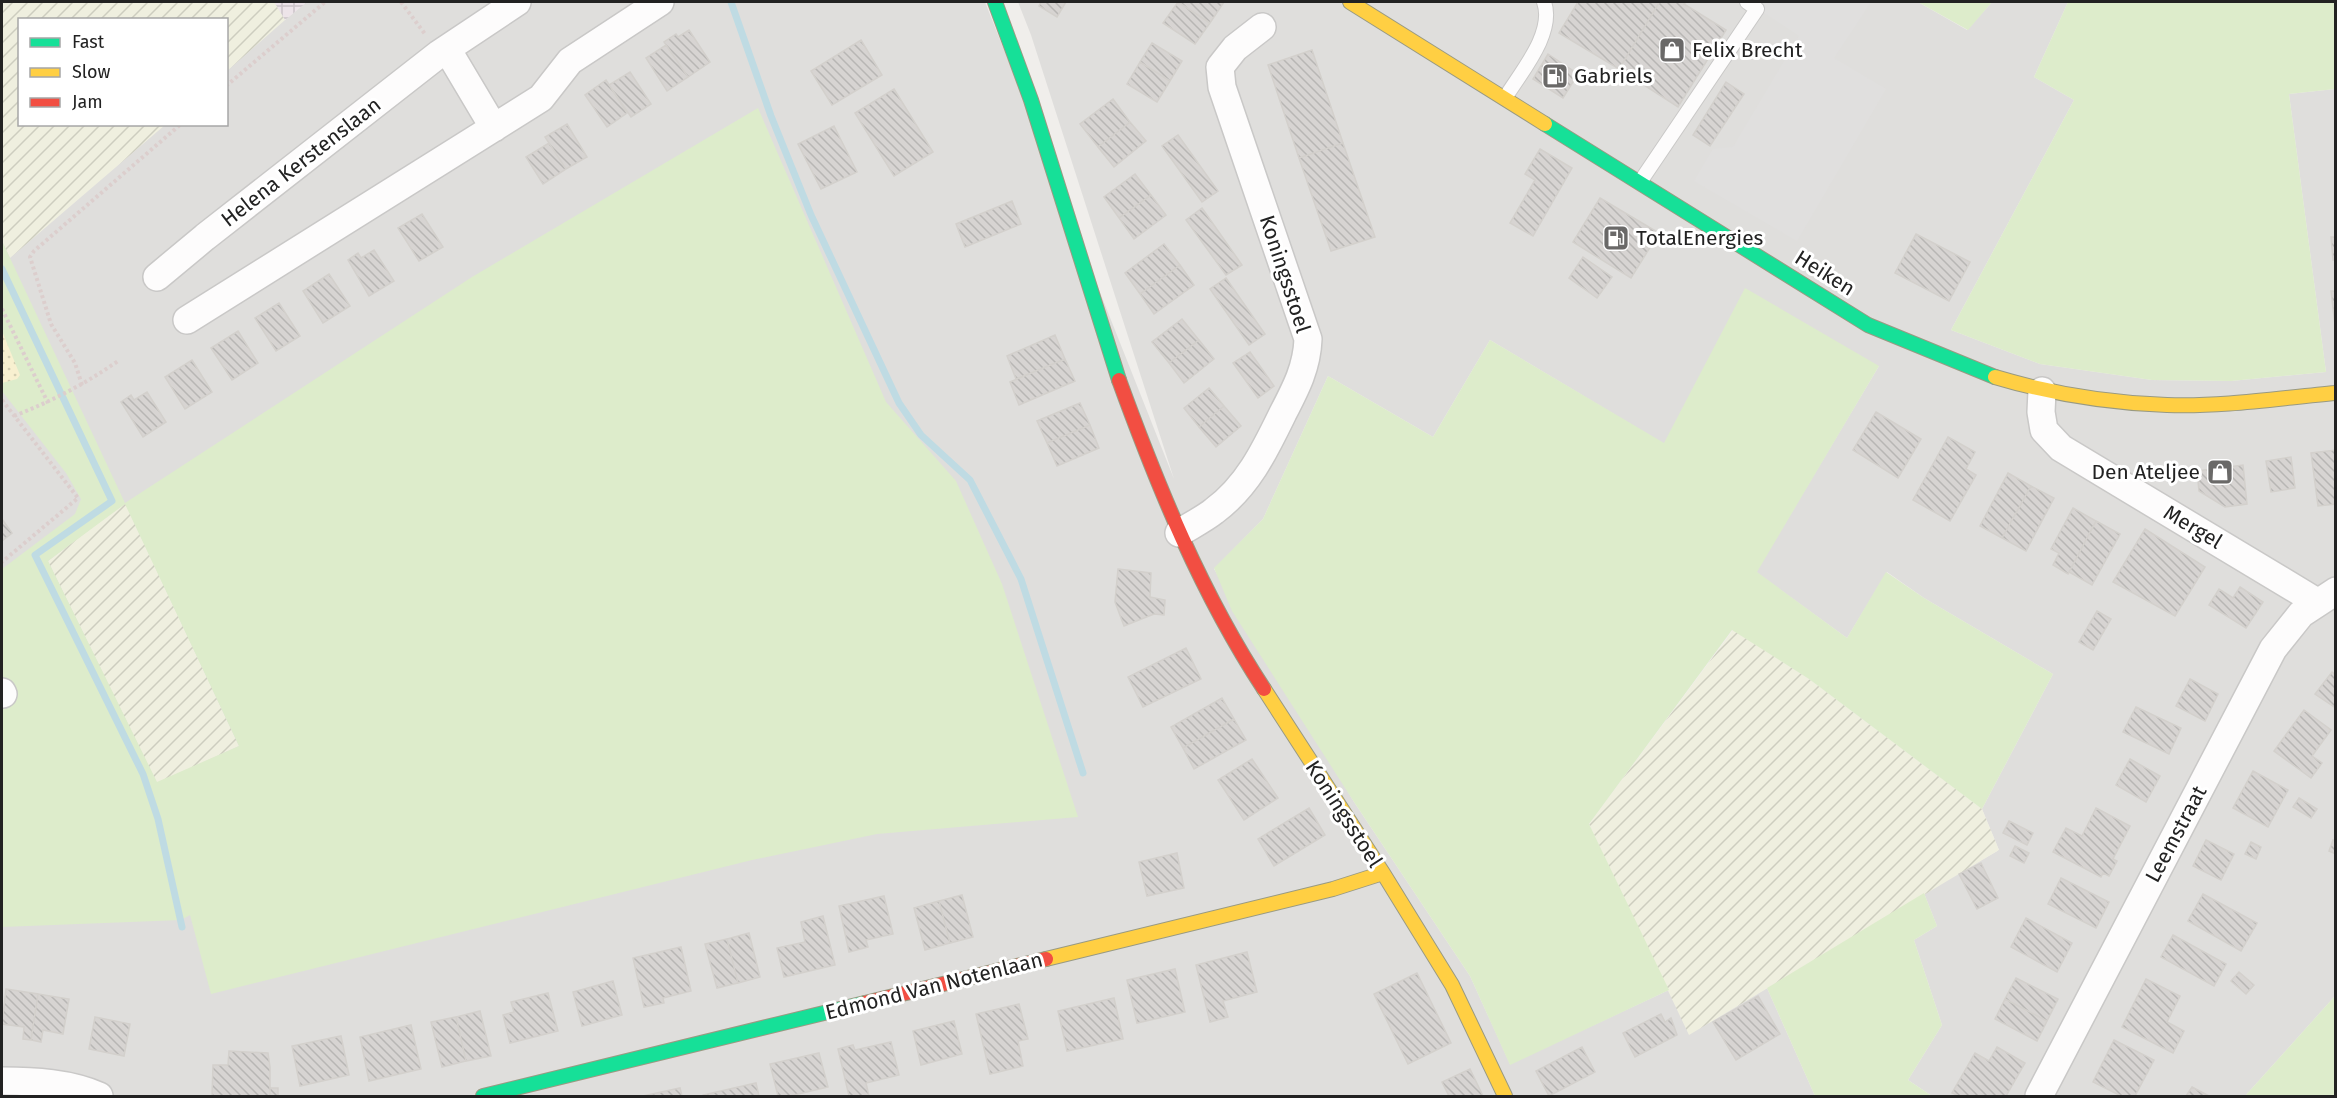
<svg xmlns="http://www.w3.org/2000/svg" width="2337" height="1098" viewBox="0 0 2337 1098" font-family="'Fira Sans',sans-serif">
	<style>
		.residential { fill: #dfdedc; fill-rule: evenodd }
		.industrial { fill: url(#industrial-grid) }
		.farmland { fill: url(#farmland-furrows) }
		.grass { fill: #ddeccb; fill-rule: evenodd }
		.sand { fill: url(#sand-dots) }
		.parking { fill: #e0dfde }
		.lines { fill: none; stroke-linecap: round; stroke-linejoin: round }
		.stream { stroke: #bfdbe3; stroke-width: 7 }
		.building { fill: url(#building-back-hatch); stroke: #d3d0cc; stroke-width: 1.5 }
		.lane-casing { stroke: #c9c8c7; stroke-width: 16 }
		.street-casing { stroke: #c9c8c7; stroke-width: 30 }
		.fast-casing { stroke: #999a82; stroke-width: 16 }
		.slow-casing { stroke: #999a82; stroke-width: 16 }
		.jam-casing { stroke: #999a82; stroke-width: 16 }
		.path { stroke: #dccecd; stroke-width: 4; stroke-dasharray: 3 3; stroke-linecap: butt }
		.lane { stroke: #fdfcfc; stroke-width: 14 }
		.street { stroke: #fdfcfc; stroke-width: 27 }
		.fast { stroke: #16e098; stroke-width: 14 }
		.slow { stroke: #ffcf43; stroke-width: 14 }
		.jam { stroke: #f24e42; stroke-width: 14 }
		.labels { text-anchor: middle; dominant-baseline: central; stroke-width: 6; stroke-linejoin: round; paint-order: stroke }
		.poi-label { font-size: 21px; fill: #222; stroke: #fff; text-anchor: start }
		.street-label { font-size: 21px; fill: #222; stroke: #fff }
	</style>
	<defs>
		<pattern id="industrial-grid" width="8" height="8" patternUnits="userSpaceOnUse" patternTransform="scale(1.5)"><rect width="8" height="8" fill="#ede4e9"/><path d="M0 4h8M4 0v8" fill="none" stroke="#cbc3c8"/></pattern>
		<pattern id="farmland-furrows" width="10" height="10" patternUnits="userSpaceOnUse" patternTransform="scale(1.5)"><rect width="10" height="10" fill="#efefdf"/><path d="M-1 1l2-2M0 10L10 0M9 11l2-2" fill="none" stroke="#cdcdbf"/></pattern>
		<pattern id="sand-dots" width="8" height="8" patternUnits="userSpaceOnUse" patternTransform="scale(1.5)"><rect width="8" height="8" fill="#f8f0d0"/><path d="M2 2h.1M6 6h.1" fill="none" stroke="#d4ceb2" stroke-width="1.8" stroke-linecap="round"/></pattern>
		<pattern id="building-back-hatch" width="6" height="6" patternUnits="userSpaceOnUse" patternTransform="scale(1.5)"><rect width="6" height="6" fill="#d7d4d2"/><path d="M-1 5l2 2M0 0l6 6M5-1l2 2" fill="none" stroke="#b8b6b4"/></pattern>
	</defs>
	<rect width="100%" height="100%" fill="#f0eeeb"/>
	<path class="residential" d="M 2,2 L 274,2 L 285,20 L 306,2 L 985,2 L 1174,479 L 1031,35 L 1018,2 L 1918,2 L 1967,30 L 1992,2 L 2068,2 L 2034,77 L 2074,100 L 1951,330 L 2040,364 L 2152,380 L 2231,381 L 2326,372 L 2289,94 L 2335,89 L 2335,996 L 2245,1096 L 1932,1096 L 1908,1080 L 1942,1025 L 1914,940 L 1937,926 L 1924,893 L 1999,850 L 1982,809 L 2053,674 L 1924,598 L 1887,572 L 1847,638 L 1756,572 L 1879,366 L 1664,444 L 1490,340 L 1433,437 L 1328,376 L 1263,519 L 1214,569 L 1354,802 L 1470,976 L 1510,1064 L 1669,990 L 1689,1034 L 1767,988 L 1815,1096 L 2,1096 ZM 20,20 L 226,20 L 226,124 L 20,124 Z"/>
	<path class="industrial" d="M 274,2 L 307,2 L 285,20 Z"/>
	<path class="farmland" d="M 2,2 L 274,2 L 285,20 L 227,71 L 226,20 L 20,20 L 20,124 L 165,125 L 10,258 L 2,241 Z
		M 125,503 L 239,746 L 157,783 L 48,561 Z
		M 1733,630 L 1809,679 L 1982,809 L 1999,850 L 1689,1035 L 1589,824 Z"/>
	<path class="grass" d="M 1918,2 L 1992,2 L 1968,30 Z
		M 2068,2 L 2335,2 L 2335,89 L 2289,94 L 2326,372 L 2231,381 L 2152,380 L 2040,364 L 1951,330 L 2074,100 L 2034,77 Z
		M 758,108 L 886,402 L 956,481 L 1002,584 L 1078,817 L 877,834 L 752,860 L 211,994 L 190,915 L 181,920 L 2,927 L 2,701 L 14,692 L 2,675 L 2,569 L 75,514 L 81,499 L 66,473 L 2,391 L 2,241 L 125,503 L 472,277 ZM 125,504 L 239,746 L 157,782 L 48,561 Z
		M 1745,288 L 1879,366 L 1757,572 L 1847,638 L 1886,572 L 1924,598 L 2053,674 L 1982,809 L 1809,679 L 1732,630 L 1589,824 L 1669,990 L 1510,1065 L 1470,976 L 1354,802 L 1232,611 L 1214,568 L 1263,519 L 1328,376 L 1433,437 L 1490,340 L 1664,443 Z
		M 1924,893 L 1937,926 L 1914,940 L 1942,1025 L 1908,1080 L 1932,1096 L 1815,1096 L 1767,988 Z
		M 2335,996 L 2335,1096 L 2245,1096 Z"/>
	<path class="sand" d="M 2,331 L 20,375 L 17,379 L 2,383 Z"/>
	<path class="parking" d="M 1765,2 L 1871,2 L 1834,58 L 1886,89 L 1797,241 L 1694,181 L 1713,149 L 1733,147 L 1799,36 L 1760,10 Z"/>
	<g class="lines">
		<path class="stream" d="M 731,2 L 771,116 L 811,215 L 899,403 L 921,435 L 970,480 L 1021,579 L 1083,773
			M 2,269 L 112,501 L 35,555 L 143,774 L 158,819 L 182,927"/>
	</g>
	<path class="building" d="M 1041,2 L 1066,2 L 1057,17 L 1039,6 Z
		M 1178,2 L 1210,23 L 1195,44 L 1163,23 Z
		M 1178,2 L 1224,2 L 1210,23 Z
		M 1578,2 L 1656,2 L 1659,3 L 1619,69 L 1559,33 Z
		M 1656,2 L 1686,2 L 1684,4 L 1726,30 L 1678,107 L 1619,69 L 1659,3 Z
		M 689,30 L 710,62 L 688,77 L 664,42 L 676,34 L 678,37 Z
		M 861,40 L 882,75 L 832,105 L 811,71 Z
		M 1152,43 L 1182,61 L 1170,81 L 1140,62 Z
		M 666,45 L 688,77 L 667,91 L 646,58 Z
		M 1312,50 L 1343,143 L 1299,158 L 1268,65 Z
		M 1548,54 L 1578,74 L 1563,98 L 1533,79 Z
		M 1140,62 L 1170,81 L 1157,102 L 1127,84 Z
		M 630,72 L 651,104 L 631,117 L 609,85 Z
		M 606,80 L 627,113 L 607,127 L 585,95 Z
		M 1726,82 L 1744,94 L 1710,146 L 1693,135 Z
		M 894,89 L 933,152 L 894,176 L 855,113 Z
		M 1113,99 L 1130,122 L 1098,147 L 1080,124 Z
		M 1130,122 L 1146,141 L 1114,167 L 1098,147 Z
		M 567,124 L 587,157 L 566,169 L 545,137 Z
		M 834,126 L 857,172 L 821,189 L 798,144 Z
		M 1178,135 L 1218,191 L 1202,202 L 1162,146 Z
		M 549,143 L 566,169 L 543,184 L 526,157 Z
		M 1343,143 L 1375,237 L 1331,251 L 1299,158 Z
		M 1540,149 L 1572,168 L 1533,236 L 1510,223 L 1535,180 L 1525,174 Z
		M 1135,174 L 1151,195 L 1119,218 L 1104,197 Z
		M 1151,195 L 1166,215 L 1134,239 L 1119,218 Z
		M 1600,198 L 1659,233 L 1631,278 L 1573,242 Z
		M 1012,201 L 1021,224 L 965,247 L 956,224 Z
		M 1202,208 L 1242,265 L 1226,275 L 1186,220 Z
		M 422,214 L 443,247 L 419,261 L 398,228 Z
		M 1916,234 L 1970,262 L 1949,301 L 1895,273 Z
		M 2331,237 L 2336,237 L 2336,260 L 2333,260 Z
		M 1164,244 L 1180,265 L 1140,294 L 1125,273 Z
		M 374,250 L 394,281 L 369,296 L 348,260 L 358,253 L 361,258 Z
		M 1583,257 L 1612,277 L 1597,298 L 1569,278 Z
		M 1180,265 L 1194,285 L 1154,314 L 1140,294 Z
		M 329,274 L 350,306 L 323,323 L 303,291 Z
		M 1226,278 L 1265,334 L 1249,345 L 1210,289 Z
		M 2331,291 L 2336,291 L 2336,325 L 2335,325 Z
		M 279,303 L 300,336 L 276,351 L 255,318 Z
		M 1182,319 L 1199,340 L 1169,363 L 1152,342 Z
		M 238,331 L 258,363 L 232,380 L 211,348 Z
		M 1055,335 L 1065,359 L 1016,379 L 1007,356 Z
		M 1199,340 L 1214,359 L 1184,383 L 1169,363 Z
		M 1250,352 L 1274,386 L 1258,398 L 1233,363 Z
		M 1065,359 L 1075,381 L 1019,405 L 1010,382 Z
		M 192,360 L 212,392 L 185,409 L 165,377 Z
		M 1209,388 L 1224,406 L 1199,427 L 1184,408 Z
		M 147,392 L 166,422 L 143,437 L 121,402 L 131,395 L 134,400 Z
		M 1080,403 L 1090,425 L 1047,443 L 1037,421 Z
		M 1224,406 L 1241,426 L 1216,447 L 1199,427 Z
		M 1876,412 L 1921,439 L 1898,478 L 1853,450 Z
		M 1090,425 L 1099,448 L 1057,466 L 1047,443 Z
		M 1948,437 L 1975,452 L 1966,469 L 1976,475 L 1950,521 L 1913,500 Z
		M 2336,450 L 2336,504 L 2318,506 L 2311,453 Z
		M 2291,457 L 2295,488 L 2271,492 L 2266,461 Z
		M 2243,465 L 2247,504 L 2225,507 L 2199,491 L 2197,471 Z
		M 2008,473 L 2031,486 L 2002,538 L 1980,526 Z
		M 2031,486 L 2054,498 L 2026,551 L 2002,538 Z
		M 2073,508 L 2096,521 L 2068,574 L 2053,565 L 2059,553 L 2051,549 Z
		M 2,519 L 12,533 L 2,541 Z
		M 2096,521 L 2120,534 L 2092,585 L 2069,572 Z
		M 2145,529 L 2205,567 L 2175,616 L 2113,582 Z
		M 1118,569 L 1151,573 L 1150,597 L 1165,600 L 1164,615 L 1154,614 L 1124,626 L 1115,602 Z
		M 2240,587 L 2263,602 L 2246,628 L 2209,605 L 2219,589 L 2233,598 Z
		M 2097,611 L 2111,619 L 2093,650 L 2079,642 Z
		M 1186,648 L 1201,679 L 1143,707 L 1128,677 Z
		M 2332,672 L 2336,675 L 2336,708 L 2315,694 Z
		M 2190,679 L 2218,694 L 2205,721 L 2176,706 Z
		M 1222,698 L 1234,719 L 1183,748 L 1171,727 Z
		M 2136,707 L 2181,728 L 2169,754 L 2123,732 Z
		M 2304,710 L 2331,730 L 2312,756 L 2322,763 L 2311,778 L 2274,751 Z
		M 1234,719 L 1246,740 L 1194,769 L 1183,748 Z
		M 1252,759 L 1278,798 L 1244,820 L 1218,780 Z
		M 2130,759 L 2160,776 L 2146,802 L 2116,785 Z
		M 2253,771 L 2288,790 L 2268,827 L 2233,808 Z
		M 2299,798 L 2317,809 L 2311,818 L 2293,807 Z
		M 1309,808 L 1325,835 L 1274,866 L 1258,839 Z
		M 2096,808 L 2130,826 L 2113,859 L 2117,861 L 2109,876 L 2103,873 L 2101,877 L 2053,852 L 2066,828 L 2082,836 Z
		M 2009,821 L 2033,833 L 2027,845 L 2003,833 Z
		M 2206,840 L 2234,854 L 2221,880 L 2193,866 Z
		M 2333,840 L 2336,841 L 2336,854 L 2329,851 Z
		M 2251,842 L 2261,847 L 2256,859 L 2245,854 Z
		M 2015,846 L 2029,853 L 2024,863 L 2010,856 Z
		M 1177,853 L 1184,888 L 1147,896 L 1139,862 Z
		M 1981,863 L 1998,898 L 1977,909 L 1959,874 Z
		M 2061,878 L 2109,902 L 2096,928 L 2048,904 Z
		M 2203,894 L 2257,923 L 2241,951 L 2188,921 Z
		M 962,895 L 973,937 L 950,943 L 939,901 Z
		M 884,896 L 893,934 L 866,940 L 868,947 L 849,952 L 839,906 Z
		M 939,901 L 950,943 L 925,950 L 914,908 Z
		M 823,916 L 835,965 L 784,977 L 777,948 L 805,942 L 801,922 Z
		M 2026,918 L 2072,943 L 2057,972 L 2011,947 Z
		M 749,933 L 760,977 L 738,983 L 727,939 Z
		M 2173,935 L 2226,964 L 2214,986 L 2161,957 Z
		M 727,939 L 738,983 L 717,988 L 705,944 Z
		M 681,947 L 691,991 L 663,998 L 664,1003 L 644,1007 L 633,958 Z
		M 1247,952 L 1257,992 L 1223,1001 L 1228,1017 L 1210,1022 L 1196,965 Z
		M 1175,969 L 1185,1012 L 1137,1023 L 1127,980 Z
		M 2239,972 L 2254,985 L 2246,994 L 2231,981 Z
		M 1417,973 L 1451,1043 L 1408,1064 L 1374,994 Z
		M 2016,978 L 2058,999 L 2047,1021 L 2005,999 Z
		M 2146,979 L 2180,996 L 2167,1022 L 2184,1031 L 2173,1053 L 2122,1027 Z
		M 613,981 L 622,1015 L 582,1026 L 573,992 Z
		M 6,989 L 38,994 L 31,1040 L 23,1039 L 24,1027 L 2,1024 Z
		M 548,993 L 558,1031 L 510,1043 L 503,1015 L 514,1012 L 511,1002 Z
		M 38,994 L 69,999 L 63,1034 L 43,1030 L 41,1042 L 31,1040 Z
		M 1758,996 L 1780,1034 L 1736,1060 L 1713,1022 Z
		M 1114,998 L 1123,1039 L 1067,1051 L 1058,1011 Z
		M 2005,999 L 2047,1021 L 2037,1041 L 1995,1019 Z
		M 1019,1004 L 1028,1039 L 1018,1041 L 1023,1066 L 990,1074 L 976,1014 Z
		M 480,1011 L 491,1056 L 466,1061 L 456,1017 Z
		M 1661,1014 L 1665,1022 L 1671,1018 L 1677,1035 L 1635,1057 L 1623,1033 Z
		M 95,1017 L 130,1024 L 124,1056 L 89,1049 Z
		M 456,1017 L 466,1061 L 442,1067 L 431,1022 Z
		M 954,1021 L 962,1054 L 921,1065 L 913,1031 Z
		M 411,1025 L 421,1069 L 369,1081 L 360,1037 Z
		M 341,1036 L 349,1075 L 300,1086 L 292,1046 Z
		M 2114,1040 L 2154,1060 L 2135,1096 L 2121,1096 L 2093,1082 Z
		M 891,1042 L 899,1075 L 866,1083 L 869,1096 L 849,1096 L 838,1049 L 853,1045 L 855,1050 Z
		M 1582,1047 L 1595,1072 L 1549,1096 L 1536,1071 Z
		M 1997,1047 L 2025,1063 L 2006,1096 L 1959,1096 L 1952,1093 L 1975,1053 L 1989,1061 Z
		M 229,1051 L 268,1053 L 270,1067 L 270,1096 L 212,1096 L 213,1065 L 228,1065 Z
		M 819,1053 L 828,1087 L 790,1096 L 778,1096 L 770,1064 Z
		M 1470,1069 L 1483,1096 L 1449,1096 L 1442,1082 Z
		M 756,1083 L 759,1096 L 703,1096 L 703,1095 Z
		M 2192,1087 L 2209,1096 L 2186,1096 Z
		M 270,1088 L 278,1088 L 278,1096 L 270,1096 Z
		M 680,1088 L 682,1096 L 643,1096 Z"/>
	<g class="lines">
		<defs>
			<path id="lane" d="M 1505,98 C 1521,72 1555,33 1544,2
				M 1640,182 L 1757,9 L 1747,2"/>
			<path id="street" d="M 447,49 L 494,128
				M 157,277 L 205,237 L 439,54 L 517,2
				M 187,320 L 541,98 L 570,61 L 660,2
				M 2042,391 L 2041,412 L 2044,430 L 2061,448 L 2317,602
				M 1179,533 C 1190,526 1204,519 1214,511 C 1248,486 1265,450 1283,413 C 1296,388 1307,367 1308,339 L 1222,87 L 1220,67 L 1235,48 L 1262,27
				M 2,692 L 3,694
				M 2,1081 C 34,1081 70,1083 99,1096
				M 2039,1096 L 2273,649 L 2301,614 L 2336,591"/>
			<path id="fast" d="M 995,2 L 1031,100 L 1119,380
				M 1545,124 L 1868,325 L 1995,377
				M 483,1096 L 865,1003"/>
			<path id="slow" d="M 1350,2 L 1545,124
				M 1995,377 C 2052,394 2108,403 2167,405 C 2223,407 2280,398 2336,393
				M 1264,689 L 1383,873 L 1452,985 L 1505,1096
				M 1046,959 L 1333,889 L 1383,873"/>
			<path id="jam" d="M 1119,380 C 1158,487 1201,593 1264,689
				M 865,1003 L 1046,959"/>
		</defs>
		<use href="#lane" class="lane-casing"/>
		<use href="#street" class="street-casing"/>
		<use href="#fast" class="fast-casing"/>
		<use href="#slow" class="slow-casing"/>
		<use href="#jam" class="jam-casing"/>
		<path class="path" d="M 401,2 L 425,34
			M 226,86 L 325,2
			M 2,309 L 48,403
			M 82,385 L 75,363 L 51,324 L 30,257 L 34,251 L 181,124
			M 2,400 L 78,498 L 2,562
			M 14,416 C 52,401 85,384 118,361"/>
		<use href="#lane" class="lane"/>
		<use href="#street" class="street"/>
		<use href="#fast" class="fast"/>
		<use href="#slow" class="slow"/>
		<use href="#jam" class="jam"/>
	</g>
	<defs>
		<symbol id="shop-square" viewBox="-11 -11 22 22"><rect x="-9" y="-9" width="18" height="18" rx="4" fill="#6a6968" stroke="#fff"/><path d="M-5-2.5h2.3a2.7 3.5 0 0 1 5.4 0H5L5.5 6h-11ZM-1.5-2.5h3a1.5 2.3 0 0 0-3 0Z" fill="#fff"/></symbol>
		<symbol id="fuel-square" viewBox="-11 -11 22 22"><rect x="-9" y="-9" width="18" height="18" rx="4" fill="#6a6968" stroke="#fff"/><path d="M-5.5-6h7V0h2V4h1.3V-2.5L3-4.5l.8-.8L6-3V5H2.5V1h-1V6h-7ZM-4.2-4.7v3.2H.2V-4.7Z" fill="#fff"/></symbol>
	</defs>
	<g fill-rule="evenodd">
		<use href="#shop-square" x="1657" y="35" width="30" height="30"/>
		<use href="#fuel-square" x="1540" y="61" width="30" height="30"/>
		<use href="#fuel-square" x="1601" y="223" width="30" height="30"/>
		<use href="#shop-square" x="2205" y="457" width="30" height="30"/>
	</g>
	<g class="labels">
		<g class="poi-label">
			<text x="1692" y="50">Felix Brecht</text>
			<text x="1574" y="76">Gabriels</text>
			<text x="1636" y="238">TotalEnergies</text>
			<text x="2200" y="472" text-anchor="end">Den Ateljee</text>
		</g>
		<g class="street-label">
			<text transform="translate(301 162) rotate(-38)">Helena Kerstenslaan</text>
			<text transform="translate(1825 273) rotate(32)">Heiken</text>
			<text transform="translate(1285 274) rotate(72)">Koningsstoel</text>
			<text transform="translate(2193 527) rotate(31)">Mergel</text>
			<text transform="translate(1344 814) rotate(57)">Koningsstoel</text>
			<text transform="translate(2176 834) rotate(-62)">Leemstraat</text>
			<text transform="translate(934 986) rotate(-14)">Edmond Van Notenlaan</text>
		</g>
	</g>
	<rect width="2337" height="1098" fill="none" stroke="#222222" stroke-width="6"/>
	<rect x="18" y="18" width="210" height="108" fill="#ffffff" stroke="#a7a7a7" stroke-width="1.5"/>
	<rect x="30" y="38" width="30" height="9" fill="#16e098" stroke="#a7a7a7" stroke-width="1.5"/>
	<text x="72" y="48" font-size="18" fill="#222222">Fast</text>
	<rect x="30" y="68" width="30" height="9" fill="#ffcf43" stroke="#a7a7a7" stroke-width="1.5"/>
	<text x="72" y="78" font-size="18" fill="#222222">Slow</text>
	<rect x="30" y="98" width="30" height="9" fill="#f24e42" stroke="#a7a7a7" stroke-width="1.5"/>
	<text x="72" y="108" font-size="18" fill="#222222">Jam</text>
</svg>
